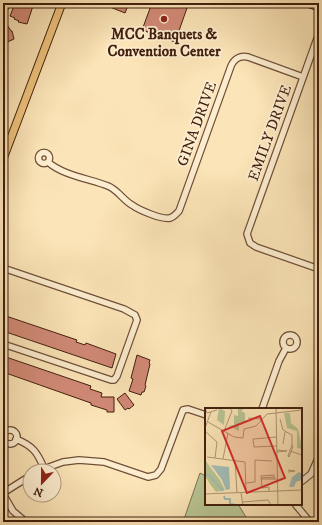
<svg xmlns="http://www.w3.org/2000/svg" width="322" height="525" viewBox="0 0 322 525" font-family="'IM FELL DW Pica',serif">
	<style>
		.green { fill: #b8c593; stroke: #7c7250 }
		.building { fill: #d18976; stroke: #411f0d }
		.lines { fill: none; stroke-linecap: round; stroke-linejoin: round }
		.minor-casing { stroke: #705038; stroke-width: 8 }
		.major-casing { stroke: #411f0d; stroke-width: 9 }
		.minor { stroke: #fcedd0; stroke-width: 5.5 }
		.major { stroke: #eec27c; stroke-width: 7 }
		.poi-dot { fill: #8f2418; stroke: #fcedd0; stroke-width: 1.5 }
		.labels { text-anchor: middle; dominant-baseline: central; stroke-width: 3.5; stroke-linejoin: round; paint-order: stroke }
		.poi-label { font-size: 15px; font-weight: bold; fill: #411f0d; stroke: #fcedd0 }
		.street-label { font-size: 15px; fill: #411f0d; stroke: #fcedd0 }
		.inset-river { fill: none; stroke: #a1bdb6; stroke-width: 2 }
		.inset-road { fill: none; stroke: #b19573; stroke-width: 1 }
		.view { fill: #d62828; fill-opacity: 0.15; stroke: #d62828; stroke-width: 2 }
		.inset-edge { fill: none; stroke: #411f0d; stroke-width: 2 }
	</style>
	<rect width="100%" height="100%" fill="#fbe4b7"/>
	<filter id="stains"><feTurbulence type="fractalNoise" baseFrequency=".005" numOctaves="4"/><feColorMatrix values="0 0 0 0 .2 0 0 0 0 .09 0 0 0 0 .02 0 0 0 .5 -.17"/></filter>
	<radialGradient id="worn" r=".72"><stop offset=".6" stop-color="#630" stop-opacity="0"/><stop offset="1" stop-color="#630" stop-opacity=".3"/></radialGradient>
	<path class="green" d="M 200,473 L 206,476 L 206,504 L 238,504 L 249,522 L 183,522 Z"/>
	<path class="building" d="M 15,3 L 34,3 L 27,24 L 18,22 L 19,21 L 14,19 L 15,18 L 10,16 Z
		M 100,3 L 129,3 L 125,13 Z
		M 152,3 L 172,3 L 187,8 L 175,42 L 142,30 Z
		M 6,23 L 11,31 L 12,31 L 14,39 L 3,44 L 3,24 Z
		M 3,315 L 77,340 L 76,342 L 85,345 L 86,343 L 116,354 L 112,368 L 3,331 Z
		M 137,355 L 150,360 L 149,363 L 150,364 L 145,385 L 146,386 L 144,392 L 142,392 L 141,395 L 129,391 L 133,379 L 131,378 Z
		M 3,356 L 91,386 L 90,389 L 102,393 L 101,397 L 114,397 L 114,412 L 107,412 L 107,410 L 91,405 L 91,403 L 88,402 L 3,372 Z
		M 125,393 L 134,405 L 129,409 L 128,408 L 125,410 L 117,399 Z"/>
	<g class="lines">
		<defs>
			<path id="minor" d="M 3,11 L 8,3
				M 319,33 L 247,234 L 250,243 L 256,247 L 319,269
				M38.5 158a5.5 5.5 0 1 1 11 0a5.5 5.5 0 1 1-11 0Z
				M 48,162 C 62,175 90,179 108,186 C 118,190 123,200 132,205 C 139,210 162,220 170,218 C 174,217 176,214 179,211 L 231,66 C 234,59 240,55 248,57 L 303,77
				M 3,268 L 124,309 L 135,315 L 137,320 L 117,376 L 114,380 L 111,380 L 3,344
				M283 342a7 7 0 1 1 14 0a7 7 0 1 1-14 0Z
				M 262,409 L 279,361 L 286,348
				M3 437a7 7 0 1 1 14 0a7 7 0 1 1-14 0Z
				M 16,439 C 33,446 37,452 44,468
				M 38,471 L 63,462 L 79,460 L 104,462 L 148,477 L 156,475 L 161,469 L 183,410 L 188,409 L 206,415
				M 301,482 L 311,474 L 319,456
				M 3,493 L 30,476
				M 3,494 L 13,511 L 26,522
				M 295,504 L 310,522"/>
			<path id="major" d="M 307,3 L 319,7
				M 3,159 L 62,3"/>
		</defs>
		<use href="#minor" class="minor-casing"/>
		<use href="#major" class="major-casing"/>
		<use href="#minor" class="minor"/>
		<use href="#major" class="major"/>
	</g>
	<circle class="poi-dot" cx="164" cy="19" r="4"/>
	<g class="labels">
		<g class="poi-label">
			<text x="164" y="34">MCC Banquets &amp;<tspan x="164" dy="17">Convention Center</tspan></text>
		</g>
		<g class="street-label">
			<text transform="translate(197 124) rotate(-70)">GINA DRIVE</text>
			<text transform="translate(270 133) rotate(-70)">EMILY DRIVE</text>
		</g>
	</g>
	<g transform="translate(205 408)">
		<rect width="97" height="97" fill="#fbe4b7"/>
		<path d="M 14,0 L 20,3 L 19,17 L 12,12 ZM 33,0 L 40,0 L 36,3 L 40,5 L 40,14 L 34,15 L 34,23 L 23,18 L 29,17 L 29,7 L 33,8 ZM 79,5 L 85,5 L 86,15 L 93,21 L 97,41 L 92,40 L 92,23 L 82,20 ZM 0,52 L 15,72 L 20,82 L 11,84 L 5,76 L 0,68 Z" fill="#b8c593"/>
		<path d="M 6,57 L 24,59 L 25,81 L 21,82 L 17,72 ZM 94,64 L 97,66 L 97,72 L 91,74 L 89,79 L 84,79 L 87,69 Z" fill="#a1bdb6"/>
		<path class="inset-river" d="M 0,67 L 4,67 L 18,83M 19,88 L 20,91 L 25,91 L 25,96 L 31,97"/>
		<path class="inset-road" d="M 0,0 L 2,5 L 12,2M 71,0 L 73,97M 43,10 L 56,11M 75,11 L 78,22 L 87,27 L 87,37M 3,14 L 29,29 L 38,30 L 39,21 L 51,18 L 62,6 L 97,2M 0,20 L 6,4M 0,23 L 12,34 L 10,50M 19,23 L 27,3 L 25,0M 78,36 L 80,24M 87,37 L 88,39 L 84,49 L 83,48 ZM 72,38 L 49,39 L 48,31 L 72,29M 72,42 L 82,43 L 72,44M 85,43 L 97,47M 2,49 L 40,54 L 41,84M 18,51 L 23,25M 30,53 L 32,85M 83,62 L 90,63 L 83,64M 56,70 L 69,69M 56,71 L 69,71M 41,75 L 50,74 L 50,52 L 67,53M 64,83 L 64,79 L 57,80 L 56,68 L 69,67 L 69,71 L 73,71M 36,85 L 38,97M 0,86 L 97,82M 38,94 L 63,92 L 66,97"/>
		<path class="view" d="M 55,8 L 80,70 L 42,85 L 17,23 Z"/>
		<rect width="97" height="97" class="inset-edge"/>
	</g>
	<rect width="322" height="525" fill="none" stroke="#fbe4b7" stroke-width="16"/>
	<rect x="4" y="4" width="314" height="517" fill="none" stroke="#411f0d" stroke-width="2"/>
	<rect x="8" y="8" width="306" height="509" fill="none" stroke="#411f0d"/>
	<g transform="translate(42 483) rotate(202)"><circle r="19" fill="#fcedd0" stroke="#b19b82"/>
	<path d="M0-3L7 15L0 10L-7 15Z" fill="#8f2418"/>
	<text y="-6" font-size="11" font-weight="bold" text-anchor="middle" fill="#411f0d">N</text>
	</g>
	<rect width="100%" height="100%" filter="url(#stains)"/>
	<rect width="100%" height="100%" fill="url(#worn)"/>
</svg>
